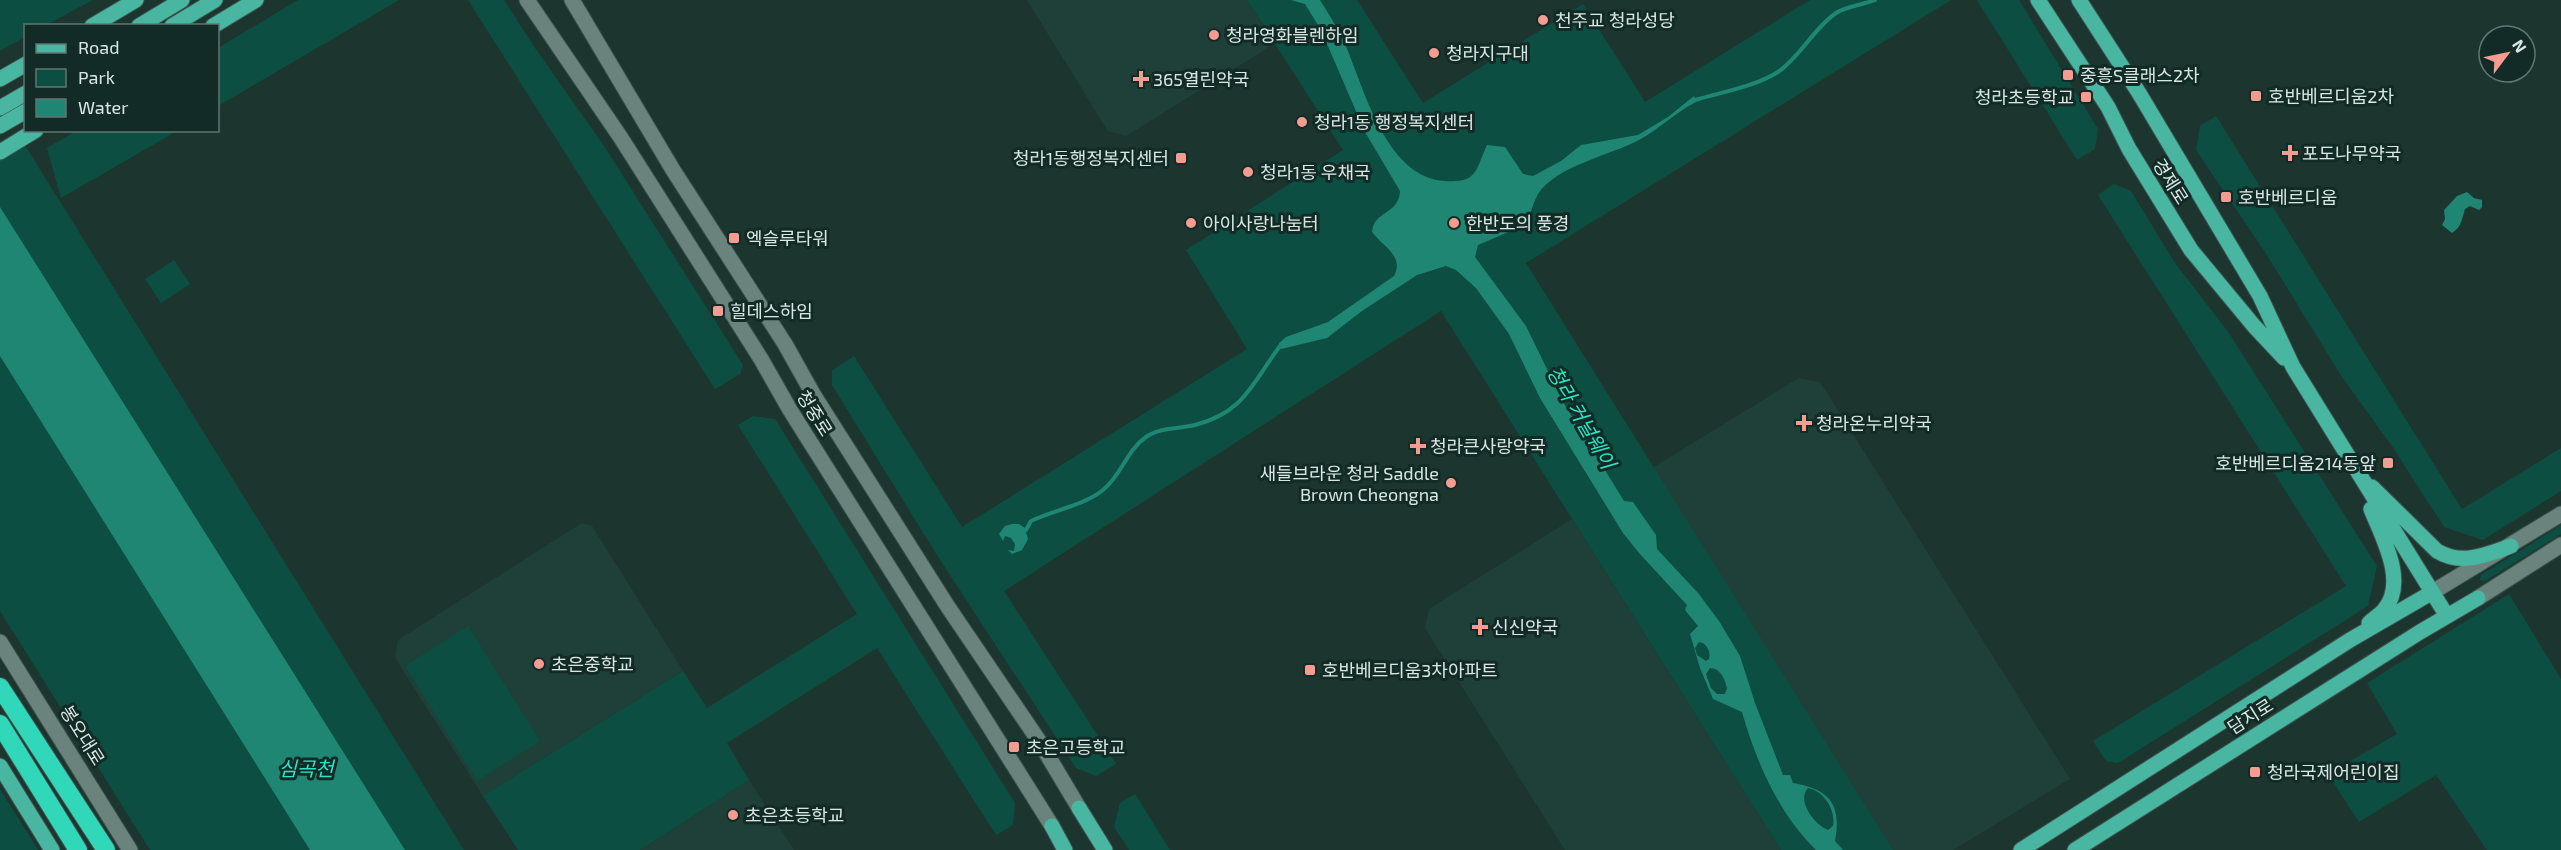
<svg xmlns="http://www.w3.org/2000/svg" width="2561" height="850" viewBox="0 0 2561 850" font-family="'Exo 2','Noto Sans KR',sans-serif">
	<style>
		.built { fill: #1f4038 }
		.green { fill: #0d4e42 }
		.water { fill: #1f8673; fill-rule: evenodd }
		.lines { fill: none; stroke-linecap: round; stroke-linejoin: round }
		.stream { stroke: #1f8673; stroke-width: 4 }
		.minor-casing { stroke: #3c524d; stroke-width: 17 }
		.major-casing { stroke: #3c524d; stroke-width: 17 }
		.highway-casing { stroke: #3c524d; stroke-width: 20 }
		.minor { stroke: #6a847d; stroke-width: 15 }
		.major { stroke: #48b6a1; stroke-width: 15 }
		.highway { stroke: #31d7b9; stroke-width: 18 }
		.poi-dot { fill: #f59c92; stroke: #132b26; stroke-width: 2 }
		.labels { text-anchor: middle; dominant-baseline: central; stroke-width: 6; stroke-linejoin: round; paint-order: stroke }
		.poi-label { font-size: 18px; fill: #d9e7e3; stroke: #132b26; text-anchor: start }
		.street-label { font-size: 18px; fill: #d9e7e3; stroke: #132b26 }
		.water-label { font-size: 20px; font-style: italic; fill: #26e7c6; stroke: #132b26 }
	</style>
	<rect width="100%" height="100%" fill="#1d352f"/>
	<path class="built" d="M 1027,0 L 1247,0 L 1274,44 L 1126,136 L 1108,131 Z
		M 1799,378 L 1820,382 L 2070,779 L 1953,850 L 1892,850 L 1652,468 Z
		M 1572,519 L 1781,850 L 1565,850 L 1425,628 L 1429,609 Z
		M 582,523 L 592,526 L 683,671 L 483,796 L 395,658 L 398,640 Z
		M 749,780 L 794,850 L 640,850 Z"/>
	<path class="green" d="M 0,0 L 93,0 L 46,25 L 26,26 L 25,37 L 0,51 Z
		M 298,0 L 399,0 L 218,106 L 218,48 Z
		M 468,0 L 504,0 L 533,45 L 604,146 L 743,365 L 740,374 L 715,389 Z
		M 1247,0 L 1357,0 L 1423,103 L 1583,4 L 1645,102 L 1810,0 L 1951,0 L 1526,263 L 1893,850 L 1781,850 L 1441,311 L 1004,591 L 1116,764 L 1096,776 L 1076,768 L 935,552 L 832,385 L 832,370 L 854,356 L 962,527 L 1247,349 L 1186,250 L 1343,150 Z
		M 1977,0 L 2019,0 L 2098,129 L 2095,149 L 2077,160 Z
		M 2216,116 L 2462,509 L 2561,448 L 2561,491 L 2483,540 L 2444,527 L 2394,449 L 2342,377 L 2265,252 L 2196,150 L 2200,126 Z
		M 76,131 L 76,130 L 177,131 L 61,198 L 47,148 Z
		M 21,139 L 464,850 L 150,850 L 0,611 L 0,155 Z
		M 2114,184 L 2131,191 L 2175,263 L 2229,333 L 2377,566 L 2368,606 L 2118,763 L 2106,761 L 2093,741 L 2346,586 L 2098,195 Z
		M 174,260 L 190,284 L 161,303 L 145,279 Z
		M 753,416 L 775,419 L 1015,803 L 1013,825 L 996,835 L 877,648 L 727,743 L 749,780 L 640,850 L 518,850 L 483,796 L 683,671 L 707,708 L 857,614 L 738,425 Z
		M 2561,525 L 2561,534 L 2485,581 L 2480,580 L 2481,575 Z
		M 2509,594 L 2561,679 L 2561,850 L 2487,850 L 2436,775 L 2359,822 L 2328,774 L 2397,734 L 2367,683 Z
		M 468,626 L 540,741 L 477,781 L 405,666 Z
		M 0,789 L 37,848 L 38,850 L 0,850 Z
		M 1135,794 L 1170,850 L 1129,850 L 1114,827 L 1120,803 Z"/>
	<path class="water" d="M 1291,0 L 1320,0 C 1329,14 1338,29 1345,44 C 1364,88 1386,178 1445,181 C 1478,183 1475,171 1487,145 L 1505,147 L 1523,174 L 1533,176 L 1561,161 L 1581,145 L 1638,135 L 1668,117 L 1694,96 L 1696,102 C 1675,113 1659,129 1639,140 C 1611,155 1556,166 1538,194 C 1533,203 1530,214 1527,224 L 1478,245 L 1475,257 L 1526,326 L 1563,402 L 1624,501 L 1633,502 L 1656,535 L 1657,549 L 1698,593 L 1719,621 L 1740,656 L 1755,703 L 1783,775 L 1790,775 L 1793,783 C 1829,789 1842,804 1835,841 L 1843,850 L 1816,850 C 1778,813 1756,761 1742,712 L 1713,699 L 1700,668 L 1690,634 L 1698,626 L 1685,610 L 1687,605 L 1639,553 L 1623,533 L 1540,398 L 1509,334 L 1476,288 L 1456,270 L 1446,266 L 1417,275 L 1362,311 L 1327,338 L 1281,349 L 1279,343 L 1286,337 L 1328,322 L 1394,276 C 1405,256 1382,246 1372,232 C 1374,210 1399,215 1400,191 L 1365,132 L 1321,30 L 1305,4 ZM 1699,642 C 1707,643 1711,652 1709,659 L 1706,661 L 1697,655 L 1695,648 ZM 1710,668 C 1720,668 1725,679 1727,688 L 1725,694 L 1717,694 L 1711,688 L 1706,674 ZM 1808,788 C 1824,791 1836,810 1833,826 L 1828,830 C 1815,825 1796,801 1808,788 Z
		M 2467,192 L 2474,198 L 2482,200 L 2482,207 L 2479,210 L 2470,206 L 2465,209 C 2462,218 2462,227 2452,233 L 2442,225 L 2445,219 L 2444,210 L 2457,196 Z
		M 0,207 L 405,850 L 310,850 L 0,356 Z
		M 1012,524 L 1019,524 L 1025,528 L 1028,539 L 1022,550 L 1012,554 L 1008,550 L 1014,551 L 1015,544 L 1011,538 L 1005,536 L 1003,541 L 999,534 L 1005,526 Z"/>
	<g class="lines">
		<path class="stream" d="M 1695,100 C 1722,92 1754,87 1778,72 C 1801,56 1813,29 1836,13 C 1847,6 1863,5 1875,0
			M 1026,530 L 1031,521 C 1053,510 1083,506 1103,490 C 1121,476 1127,450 1146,437 C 1160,427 1179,429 1195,425 C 1245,412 1252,383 1280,346"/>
		<defs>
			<path id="minor" d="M 527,0 L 621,138 L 761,359 L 790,410 L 1052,826
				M 572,0 L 673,170 L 785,344 L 813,394 L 948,607 L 1039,741 L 1079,808
				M 2431,593 L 2561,514
				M 2478,598 L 2561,545
				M 0,642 L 130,850"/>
			<path id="major" d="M 2038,0 L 2108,107 L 2129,149 L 2191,250 L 2254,326 L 2284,358
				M 2079,0 L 2139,93 L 2260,296 L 2293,367 L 2447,616
				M 92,26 L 136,0
				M 139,26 L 182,0
				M 172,26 L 215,0
				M 213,26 L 256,0
				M 0,79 L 26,64
				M 0,108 L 26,93
				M 0,126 L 26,111
				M 0,152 L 36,130
				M 2372,487 L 2437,551 C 2462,566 2485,555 2511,546
				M 2369,623 C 2374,618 2380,615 2384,610 C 2408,582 2382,537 2371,509
				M 0,766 L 52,850
				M 1079,808 L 1105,850
				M 1052,826 L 1065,850
				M 2021,850 L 2350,640 L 2431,593
				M 2075,850 L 2420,632 L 2478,598"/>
			<path id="highway" d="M 0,687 L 106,850
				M 0,724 L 78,850"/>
		</defs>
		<use href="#minor" class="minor-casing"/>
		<use href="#major" class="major-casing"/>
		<use href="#highway" class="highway-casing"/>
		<use href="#minor" class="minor"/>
		<use href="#major" class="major"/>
		<use href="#highway" class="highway"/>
	</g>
	<g class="poi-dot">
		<circle cx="1543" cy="20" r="6"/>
		<circle cx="1214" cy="35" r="6"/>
		<circle cx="1434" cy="53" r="6"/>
		<rect x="2062" y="69" width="12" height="12" rx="3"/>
		<path d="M1138 70h6v6h6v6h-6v6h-6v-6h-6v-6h6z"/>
		<rect x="2250" y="90" width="12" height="12" rx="3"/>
		<rect x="2080" y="91" width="12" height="12" rx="3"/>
		<circle cx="1302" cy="122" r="6"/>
		<path d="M2287 144h6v6h6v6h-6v6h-6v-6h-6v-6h6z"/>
		<rect x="1175" y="152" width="12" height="12" rx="3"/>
		<circle cx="1248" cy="172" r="6"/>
		<rect x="2220" y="191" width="12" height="12" rx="3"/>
		<circle cx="1191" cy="223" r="6"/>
		<circle cx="1454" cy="223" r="6"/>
		<rect x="728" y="232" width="12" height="12" rx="3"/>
		<rect x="712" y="305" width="12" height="12" rx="3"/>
		<path d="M1801 414h6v6h6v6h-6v6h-6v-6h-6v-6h6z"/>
		<path d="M1415 437h6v6h6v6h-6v6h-6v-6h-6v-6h6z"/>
		<rect x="2382" y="457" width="12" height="12" rx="3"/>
		<circle cx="1451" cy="483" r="6"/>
		<path d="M1477 618h6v6h6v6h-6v6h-6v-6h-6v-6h6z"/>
		<circle cx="539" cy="664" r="6"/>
		<rect x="1304" y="664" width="12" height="12" rx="3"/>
		<rect x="1008" y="741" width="12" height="12" rx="3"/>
		<rect x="2249" y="766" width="12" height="12" rx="3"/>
		<circle cx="733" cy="815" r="6"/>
	</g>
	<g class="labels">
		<g class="poi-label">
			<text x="1555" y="20">천주교 청라성당</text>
			<text x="1226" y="35">청라영화블렌하임</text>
			<text x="1446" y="53">청라지구대</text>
			<text x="2080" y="75">중흥S클래스2차</text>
			<text x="1153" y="79">365열린약국</text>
			<text x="2268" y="96">호반베르디움2차</text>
			<text x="2074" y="97" text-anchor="end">청라초등학교</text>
			<text x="1314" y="122">청라1동 행정복지센터</text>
			<text x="2302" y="153">포도나무약국</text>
			<text x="1169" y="158" text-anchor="end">청라1동행정복지센터</text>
			<text x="1260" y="172">청라1동 우채국</text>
			<text x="2238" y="197">호반베르디움</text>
			<text x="1203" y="223">아이사랑나눔터</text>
			<text x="1466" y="223">한반도의 풍경</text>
			<text x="746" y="238">엑슬루타워</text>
			<text x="730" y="311">힐데스하임</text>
			<text x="1816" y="423">청라온누리약국</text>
			<text x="1430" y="446">청라큰사랑약국</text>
			<text x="2376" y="463" text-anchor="end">호반베르디움214동앞</text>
			<text x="1439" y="473" text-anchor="end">새들브라운 청라 Saddle<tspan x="1439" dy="21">Brown Cheongna</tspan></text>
			<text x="1492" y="627">신신약국</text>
			<text x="551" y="664">초은중학교</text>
			<text x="1322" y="670">호반베르디움3차아파트</text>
			<text x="1026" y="747">초은고등학교</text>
			<text x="2267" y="772">청라국제어린이집</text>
			<text x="745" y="815">초은초등학교</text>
		</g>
		<g class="street-label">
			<text transform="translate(2171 181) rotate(58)">경제로</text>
			<text transform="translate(815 413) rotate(58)">청중로</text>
			<text transform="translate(2250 716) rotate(-32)">담지로</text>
			<text transform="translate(83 735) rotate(58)">봉오대로</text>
		</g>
		<g class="water-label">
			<text transform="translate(1582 417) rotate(60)">청라 커널웨이</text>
			<text x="306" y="768">심곡천</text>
		</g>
	</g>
	<rect x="24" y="24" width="195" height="108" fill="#132b26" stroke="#627672" stroke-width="1.5"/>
	<rect x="36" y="44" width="30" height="9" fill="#48b6a1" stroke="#627672" stroke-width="1.5"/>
	<text x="78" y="54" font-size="18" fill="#d9e7e3">Road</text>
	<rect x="36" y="69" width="30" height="18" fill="#0d4e42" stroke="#627672" stroke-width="1.5"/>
	<text x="78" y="84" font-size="18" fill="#d9e7e3">Park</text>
	<rect x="36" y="99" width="30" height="18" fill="#1f8673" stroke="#627672" stroke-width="1.5"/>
	<text x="78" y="114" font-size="18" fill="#d9e7e3">Water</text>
	<g transform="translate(2507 54) rotate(58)"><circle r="28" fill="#132b26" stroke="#627672" stroke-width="1.5"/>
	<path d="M0-4.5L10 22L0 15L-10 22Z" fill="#f59c92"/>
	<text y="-9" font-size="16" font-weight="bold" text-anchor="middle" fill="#d9e7e3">N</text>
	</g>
</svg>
